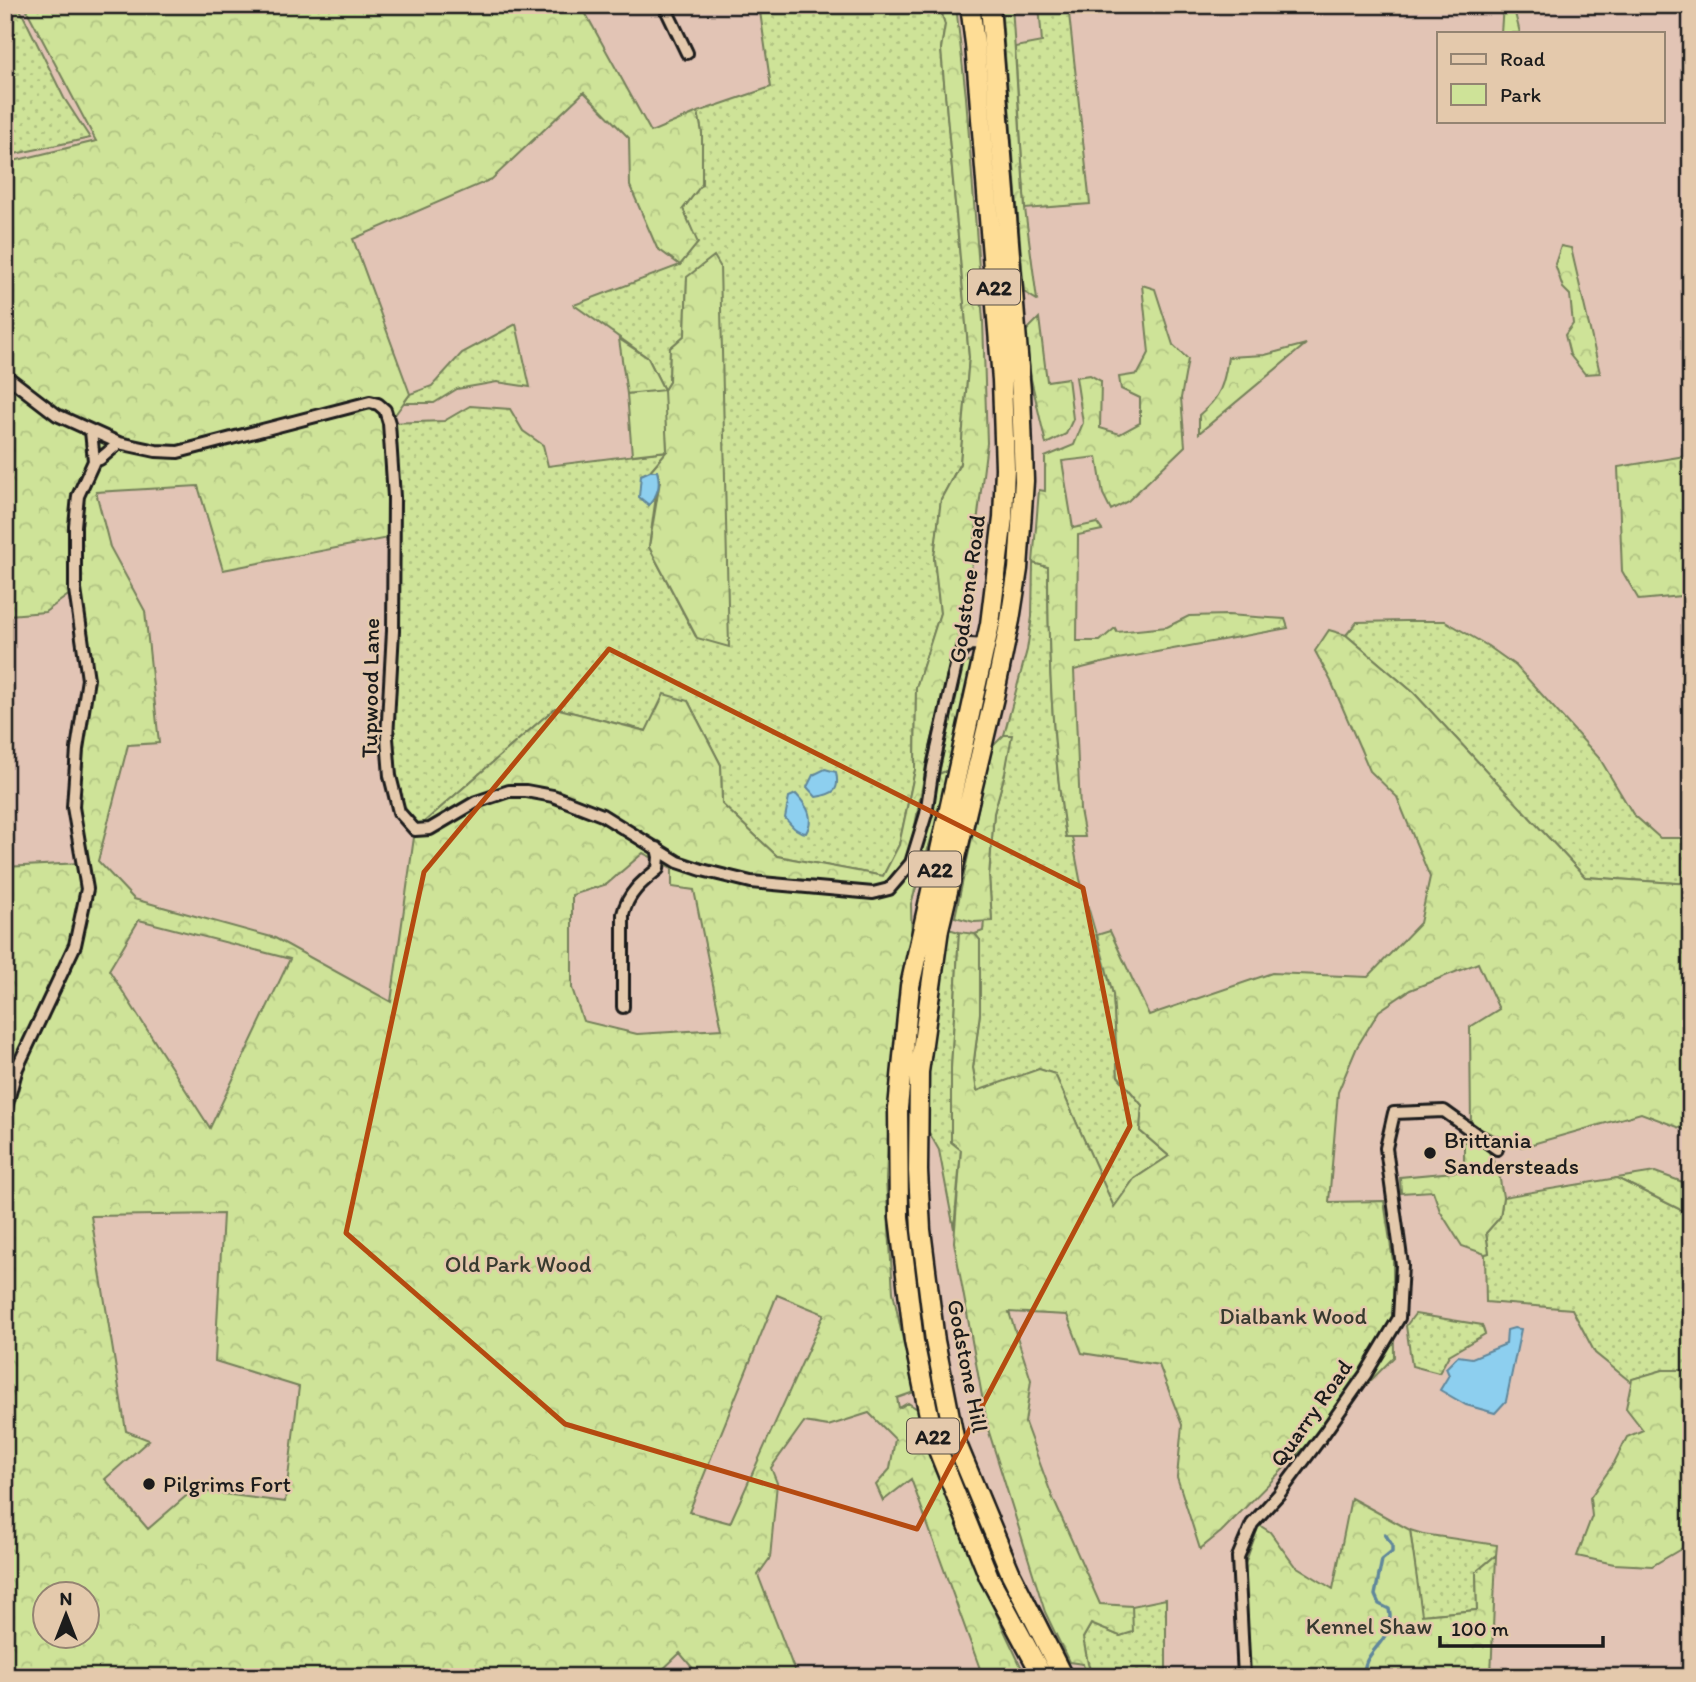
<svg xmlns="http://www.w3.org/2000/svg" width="1696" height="1682" viewBox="0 0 1696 1682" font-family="Itim,sans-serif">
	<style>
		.green { fill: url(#green-dots); stroke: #75805a; stroke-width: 2 }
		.forest { fill: url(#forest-crowns); stroke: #75805a; stroke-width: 2; fill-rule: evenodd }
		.pitch { fill: #cee398; stroke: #75805a; stroke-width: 2 }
		.water { fill: #8dcfef; stroke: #60879b; stroke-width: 2 }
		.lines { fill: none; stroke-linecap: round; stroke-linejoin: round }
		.stream { stroke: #60879b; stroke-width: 3.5 }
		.minor-casing { stroke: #1c1c1c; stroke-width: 16 }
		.trunk-casing { stroke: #1c1c1c; stroke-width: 23 }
		.minor { stroke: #e4c9ac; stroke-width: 10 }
		.trunk { stroke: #fedd96; stroke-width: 18 }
		.marked { fill: none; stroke: #b54a10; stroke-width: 5; stroke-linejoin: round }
		.poi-dot { fill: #1c1c1c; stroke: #e4c9ac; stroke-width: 2.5 }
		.labels { text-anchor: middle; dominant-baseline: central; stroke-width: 5; stroke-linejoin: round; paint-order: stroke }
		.shield { fill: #e4c9ac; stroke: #585047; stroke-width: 2 }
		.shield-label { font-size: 21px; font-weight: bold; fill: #1c1c1c }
		.street-label { font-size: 23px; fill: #1c1c1c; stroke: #e4c9ac }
		.poi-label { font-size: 23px; fill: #1c1c1c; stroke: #e4c9ac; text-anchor: start }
		.park-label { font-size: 23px; fill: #373a2f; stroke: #e4c9ac }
	</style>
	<defs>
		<pattern id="green-dots" width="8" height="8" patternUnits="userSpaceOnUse" patternTransform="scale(1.75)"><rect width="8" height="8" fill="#cee398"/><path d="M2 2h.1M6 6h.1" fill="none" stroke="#b0c282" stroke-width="1.8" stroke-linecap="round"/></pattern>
		<pattern id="forest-crowns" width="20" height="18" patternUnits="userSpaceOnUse" patternTransform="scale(1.75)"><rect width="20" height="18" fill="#cee398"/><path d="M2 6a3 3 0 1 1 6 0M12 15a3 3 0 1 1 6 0" fill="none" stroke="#b0c282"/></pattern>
	</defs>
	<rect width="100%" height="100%" fill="#e2c4b5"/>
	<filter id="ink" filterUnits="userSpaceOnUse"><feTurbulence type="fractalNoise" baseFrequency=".0143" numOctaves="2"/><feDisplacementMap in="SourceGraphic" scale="14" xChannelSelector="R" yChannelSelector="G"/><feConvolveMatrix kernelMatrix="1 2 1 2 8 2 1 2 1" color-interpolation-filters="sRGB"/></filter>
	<g filter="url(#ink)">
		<path class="green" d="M 5,5 L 18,5 L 64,98 L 90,138 L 5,156 Z
			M 759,5 L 940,5 L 945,25 L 941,49 L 969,357 L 960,463 L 941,499 L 934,558 L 940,613 L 916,688 L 915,770 L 899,845 L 883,876 L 777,856 L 722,804 L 721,765 L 688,701 L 647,731 L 555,708 L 415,830 L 399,812 L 387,738 L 393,537 L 389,423 L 444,421 L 470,406 L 510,409 L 523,431 L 543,445 L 548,466 L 667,451 L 650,471 L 641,475 L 649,505 L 656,496 L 649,547 L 696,637 L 687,277 L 685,335 L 670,348 L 669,382 L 664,390 L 648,358 L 574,305 L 680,265 L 697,243 L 683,209 L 702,184 L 702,133 L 698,112 L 771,87 Z
			M 975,5 L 982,5 L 1014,371 L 1016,454 L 1012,554 L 991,675 L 922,994 L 914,1043 L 908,1163 L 919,1284 L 927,1343 L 939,1395 L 1058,1677 L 1050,1677 L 986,1553 L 946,1450 L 931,1394 L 917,1315 L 906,1220 L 904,1160 L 913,1007 L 1010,524 Z
			M 1039,5 L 1068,5 L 1090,204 L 1025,209 L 1015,47 L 1042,42 Z
			M 516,324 L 530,387 L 497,382 L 457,389 L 434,403 L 404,403 L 410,394 L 432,386 L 462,353 Z
			M 1033,563 L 1048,567 C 1048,657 1052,747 1066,837 L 1072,837 L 1080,879 L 1113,994 L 1118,1076 L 1142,1105 L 1140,1131 L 1169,1156 L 1134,1179 L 1114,1208 L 1055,1074 L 1039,1069 L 977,1092 L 973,1068 L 980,1013 L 980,940 L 975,934 L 983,931 L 984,921 L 992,920 L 989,876 L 994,813 L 1005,773 L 1011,735 L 1004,735 L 1027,650 L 1032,617 Z
			M 1405,621 L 1445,621 L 1488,646 L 1516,666 L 1600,759 L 1633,814 L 1660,838 L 1691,838 L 1691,884 L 1585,877 L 1414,693 L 1346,635 L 1357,622 Z
			M 971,661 L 976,666 L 953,768 L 939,774 L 960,671 L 963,664 Z
			M 945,928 L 959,932 L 951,1069 L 961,1149 L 954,1229 L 939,1150 L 927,1129 L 925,1079 Z
			M 1617,1178 L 1691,1215 L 1691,1370 L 1663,1370 L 1633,1379 L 1632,1383 L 1595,1353 L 1572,1309 L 1486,1302 L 1485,1254 L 1489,1253 L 1486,1233 L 1500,1217 L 1503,1197 Z
			M 1415,1314 L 1482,1325 L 1485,1334 L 1449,1355 L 1439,1373 L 1412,1366 L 1406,1326 Z
			M 1410,1530 L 1423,1534 L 1497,1545 L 1496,1555 L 1476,1572 L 1477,1610 L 1421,1615 Z
			M 1166,1599 L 1166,1677 L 1093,1677 L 1088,1664 L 1083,1638 L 1091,1624 L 1120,1636 L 1132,1632 L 1132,1606 Z"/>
		<path class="forest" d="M 24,5 L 581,5 L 651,132 L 698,112 L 702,133 L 702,184 L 683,209 L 698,243 L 680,265 L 657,248 L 630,186 L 629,138 L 584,92 L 492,179 L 353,239 L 410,394 L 389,423 L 393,537 L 223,570 L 198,486 L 96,492 L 110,547 L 145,611 L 159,743 L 128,745 L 98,861 L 134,899 L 275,938 L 391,1002 L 415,830 L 555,708 L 646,731 L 664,694 L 688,701 L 721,765 L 722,804 L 777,856 L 883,876 L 899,845 L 915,770 L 916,688 L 940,613 L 934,558 L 941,499 L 960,464 L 969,357 L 941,49 L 945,25 L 940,5 L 956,5 L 966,97 L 983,321 L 987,443 L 963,634 L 955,646 L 928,756 L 909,858 L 888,884 L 872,888 L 821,883 C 835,886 874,896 886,895 C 918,892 932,801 939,774 L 953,768 L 911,904 L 912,950 L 893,1054 L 889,1113 L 886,1180 L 893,1292 L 914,1392 L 897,1398 L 899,1408 L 908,1403 L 922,1412 L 931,1460 L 986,1592 L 1026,1677 L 983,1677 L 911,1479 L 883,1501 L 876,1485 L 890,1469 L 895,1439 L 869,1413 L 828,1426 L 804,1422 L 771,1468 L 777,1483 L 770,1558 L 758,1575 L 797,1677 L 700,1677 L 680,1653 L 655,1677 L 5,1677 L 5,867 L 81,863 L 73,807 L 88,679 L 74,591 L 45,612 L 9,615 L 5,613 L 5,163 L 96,141 ZM 643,853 L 672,868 L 672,887 L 694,890 L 722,1029 L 637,1034 L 583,1021 L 572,988 L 572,895 L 607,884 ZM 139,920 L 290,959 L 210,1128 L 109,970 ZM 223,1214 L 215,1361 L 299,1387 L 285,1502 L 193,1490 L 148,1529 L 105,1479 L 149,1440 L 126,1431 L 91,1216 ZM 777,1295 L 824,1314 L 730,1523 L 689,1512 ZM 46,1594 L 88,1594 L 88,1636 L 46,1636 Z
			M 1001,5 L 1012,5 L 1025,209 L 1037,300 L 1024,292 Z
			M 1503,5 L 1513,5 L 1520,33 L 1501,33 Z
			M 1561,246 L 1571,248 L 1600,373 L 1585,374 L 1570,355 L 1565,335 L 1573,324 L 1570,295 L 1563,288 L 1555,264 Z
			M 714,256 L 720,266 L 729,647 L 697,638 L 649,547 L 660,481 L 657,471 L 650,471 L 667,451 L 663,391 L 627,394 L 619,339 L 648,358 L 664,390 L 669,382 L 670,348 L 685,335 L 687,277 Z
			M 1142,285 L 1155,289 L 1173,345 L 1188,359 L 1181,398 L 1185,446 L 1128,501 L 1111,510 L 1103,494 L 1097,457 L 1062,461 L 1073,528 L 1097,523 L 1102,530 L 1078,535 L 1077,641 L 1100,641 L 1115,628 L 1117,632 L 1167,627 L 1189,616 L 1228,615 L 1285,619 L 1288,628 L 1118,659 L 1074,670 L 1080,810 L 1085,837 L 1066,837 C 1052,747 1048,657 1048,567 L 1033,563 L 1039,490 L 1045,491 L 1045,457 L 1074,445 L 1083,423 L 1076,377 L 1090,375 L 1101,381 L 1100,428 L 1120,434 L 1140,423 L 1140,398 L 1121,389 L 1119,377 L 1138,374 L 1149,353 Z
			M 1039,318 L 1047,381 L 1068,378 L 1073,419 L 1066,434 L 1046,444 L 1031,379 L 1025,332 Z
			M 1306,344 L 1199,433 L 1199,415 C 1221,397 1224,384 1228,357 L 1265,355 Z
			M 1691,455 L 1691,595 L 1639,600 L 1622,571 L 1618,467 Z
			M 1329,630 L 1346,635 L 1414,693 L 1585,877 L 1691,884 L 1691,1132 L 1641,1113 L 1522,1147 L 1471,1125 L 1470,1027 L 1499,1009 L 1478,963 L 1410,990 L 1379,1011 L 1357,1047 L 1338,1092 L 1329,1202 L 1384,1201 L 1393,1261 L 1394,1357 L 1221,1532 L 1200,1549 L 1177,1477 L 1182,1425 L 1159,1365 L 1082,1353 L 1067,1315 L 1009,1312 L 1031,1380 L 1025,1423 L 1052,1496 L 1100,1604 L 1132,1606 L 1133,1632 L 1120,1636 L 1091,1624 L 1083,1638 L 1088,1664 L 1093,1677 L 1086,1677 L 1083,1664 L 1069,1662 L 1045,1612 L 988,1429 L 954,1242 L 961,1150 L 951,1142 L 951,1069 L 959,932 L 975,934 L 980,940 L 980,1013 L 973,1068 L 977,1091 L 1039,1069 L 1055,1074 L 1114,1207 L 1134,1179 L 1169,1156 L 1140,1131 L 1142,1105 L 1118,1076 L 1113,994 L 1097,935 L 1110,931 L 1149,1015 L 1272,973 L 1368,977 L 1420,923 L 1430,877 L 1397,797 L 1370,771 L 1331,681 L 1315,651 Z
			M 1004,735 L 1012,735 L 1005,773 L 994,813 L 989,876 L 992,921 L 974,922 L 955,917 L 991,748 Z
			M 1464,1132 L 1489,1152 L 1499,1174 L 1503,1197 L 1500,1217 L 1486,1233 L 1489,1253 L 1485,1254 L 1462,1246 L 1440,1211 L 1433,1191 L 1401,1193 L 1400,1177 L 1464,1171 Z
			M 1655,1172 L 1691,1185 L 1691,1215 L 1617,1178 Z
			M 1663,1370 L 1691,1370 L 1691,1543 L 1652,1566 L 1614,1564 L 1577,1556 L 1592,1516 L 1590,1498 L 1614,1463 L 1627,1437 L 1643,1430 L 1626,1408 L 1632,1379 Z
			M 1351,1498 L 1410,1530 L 1422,1615 L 1477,1610 L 1476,1572 L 1496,1555 L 1491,1677 L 1249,1677 L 1245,1564 L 1259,1525 L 1270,1532 L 1294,1565 L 1333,1589 Z"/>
		<path class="pitch" d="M 664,390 L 667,451 L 632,455 L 627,394 Z"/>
		<path class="water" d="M 650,471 L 657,471 C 661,485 658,494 649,505 L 639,497 L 641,475 Z
			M 825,769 L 836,772 C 840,791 834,794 816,797 L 807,787 L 813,775 Z
			M 796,794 C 807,806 815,817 806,833 C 796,832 792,826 785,818 L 789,797 Z
			M 1514,1328 L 1521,1329 L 1506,1401 L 1495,1413 L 1466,1405 L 1440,1390 L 1449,1375 L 1446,1368 L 1458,1356 L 1472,1358 L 1506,1344 L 1507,1330 Z"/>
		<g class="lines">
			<path class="stream" d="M 1365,1677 C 1359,1650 1397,1643 1389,1609 L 1379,1604 L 1375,1595 L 1382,1560 L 1392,1552 L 1392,1545 L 1385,1534"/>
			<defs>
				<path id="minor" d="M 664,5 L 687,53
					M 5,375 L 57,415 L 119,443
					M 91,431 L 94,461
					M 94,461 L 100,459 L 119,443 L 156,451 L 178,452 L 370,402 L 378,404 L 385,410 L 389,423 L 394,497 L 393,631 L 387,738 L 390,776 L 399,812 L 415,830 L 430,829 L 476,802 L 509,791 L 526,791 L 553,796 L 602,815 L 678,862 L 702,870 L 751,882 L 873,893 L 889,889 L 911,863 L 926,814 L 933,767 L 957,661 L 962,651 L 970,644 L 986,645
					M 623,1007 L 623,914 C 628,893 642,882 658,869 L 659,857 L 657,848
					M 5,1111 L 17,1068 L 75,945 L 87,889 L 73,807 L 77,749 L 88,679 L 75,590 L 75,526 L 78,496 L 94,461
					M 1244,1677 L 1238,1557 L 1252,1524 L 1279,1494 L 1325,1432 L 1365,1375 L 1399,1318 L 1402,1265 L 1386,1148 L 1394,1113 L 1444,1111 L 1497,1149"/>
				<path id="trunk" d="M 970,5 L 975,44 L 1002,380 L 1005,468 L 1003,518 L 990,624 L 910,986 L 898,1108 L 899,1217 L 914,1341 L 934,1440 L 989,1577 L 1043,1677
					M 990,5 L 1021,392 L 1024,481 L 1018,569 L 1010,620 L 994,697 L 939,929 L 919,1072 L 918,1171 L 921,1230 L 935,1341 L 954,1437 L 1011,1574 L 1063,1677"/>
			</defs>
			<use href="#minor" class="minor-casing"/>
			<use href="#trunk" class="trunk-casing"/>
			<use href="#minor" class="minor"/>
			<use href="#trunk" class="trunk"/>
		</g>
	</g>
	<path class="marked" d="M 609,649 L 1083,888 L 1130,1126 L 917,1529 L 565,1424 L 346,1233 L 424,872 Z"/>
	<g class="poi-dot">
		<circle cx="1430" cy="1153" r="7"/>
		<circle cx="149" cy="1484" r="7"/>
	</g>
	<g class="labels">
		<g class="shield">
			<rect x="968" y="269.5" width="52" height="35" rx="5"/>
			<rect x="909" y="851.5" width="52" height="35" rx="5"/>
			<rect x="907" y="1418.5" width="52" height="35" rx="5"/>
		</g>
		<g class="shield-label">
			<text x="994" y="287">A22</text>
			<text x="935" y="869">A22</text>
			<text x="933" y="1436">A22</text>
		</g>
		<g class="street-label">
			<text transform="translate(967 589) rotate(-82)">Godstone Road</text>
			<text transform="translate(370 688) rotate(-89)">Tupwood Lane</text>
			<text transform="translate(968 1366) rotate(79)">Godstone Hill</text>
			<text transform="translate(1311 1413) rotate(-55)">Quarry Road</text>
		</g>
		<g class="poi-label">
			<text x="1444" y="1140">Brittania<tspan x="1444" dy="26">Sandersteads</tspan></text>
			<text x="163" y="1484">Pilgrims Fort</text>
		</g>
		<g class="park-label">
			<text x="518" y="1264">Old Park Wood</text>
			<text x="1293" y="1316">Dialbank Wood</text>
			<text x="1369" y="1626">Kennel Shaw</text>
		</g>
	</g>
	<rect width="1696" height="1682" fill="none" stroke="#e4c9ac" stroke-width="28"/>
	<rect x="14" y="14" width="1668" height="1654" fill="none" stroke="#1c1c1c" stroke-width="2.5" filter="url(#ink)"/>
	<rect x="1437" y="32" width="228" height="91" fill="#e4c9ac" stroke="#948472" stroke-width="2"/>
	<rect x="1451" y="54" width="35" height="10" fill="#e4c9ac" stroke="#948472" stroke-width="2"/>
	<text x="1500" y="66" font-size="21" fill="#1c1c1c">Road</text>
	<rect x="1451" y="84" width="35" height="21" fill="#cee398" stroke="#948472" stroke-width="2"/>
	<text x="1500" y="102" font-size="21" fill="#1c1c1c">Park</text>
	<g transform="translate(66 1615)"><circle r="33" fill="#e4c9ac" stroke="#948472" stroke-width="2"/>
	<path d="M0-5L12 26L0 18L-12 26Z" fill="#1c1c1c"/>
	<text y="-10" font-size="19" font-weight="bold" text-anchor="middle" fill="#1c1c1c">N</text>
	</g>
	<path d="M1440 1636v10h163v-10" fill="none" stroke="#1c1c1c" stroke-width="3.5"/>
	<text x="1451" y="1636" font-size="21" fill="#1c1c1c" stroke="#e4c9ac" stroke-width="5" paint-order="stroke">100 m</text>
</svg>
